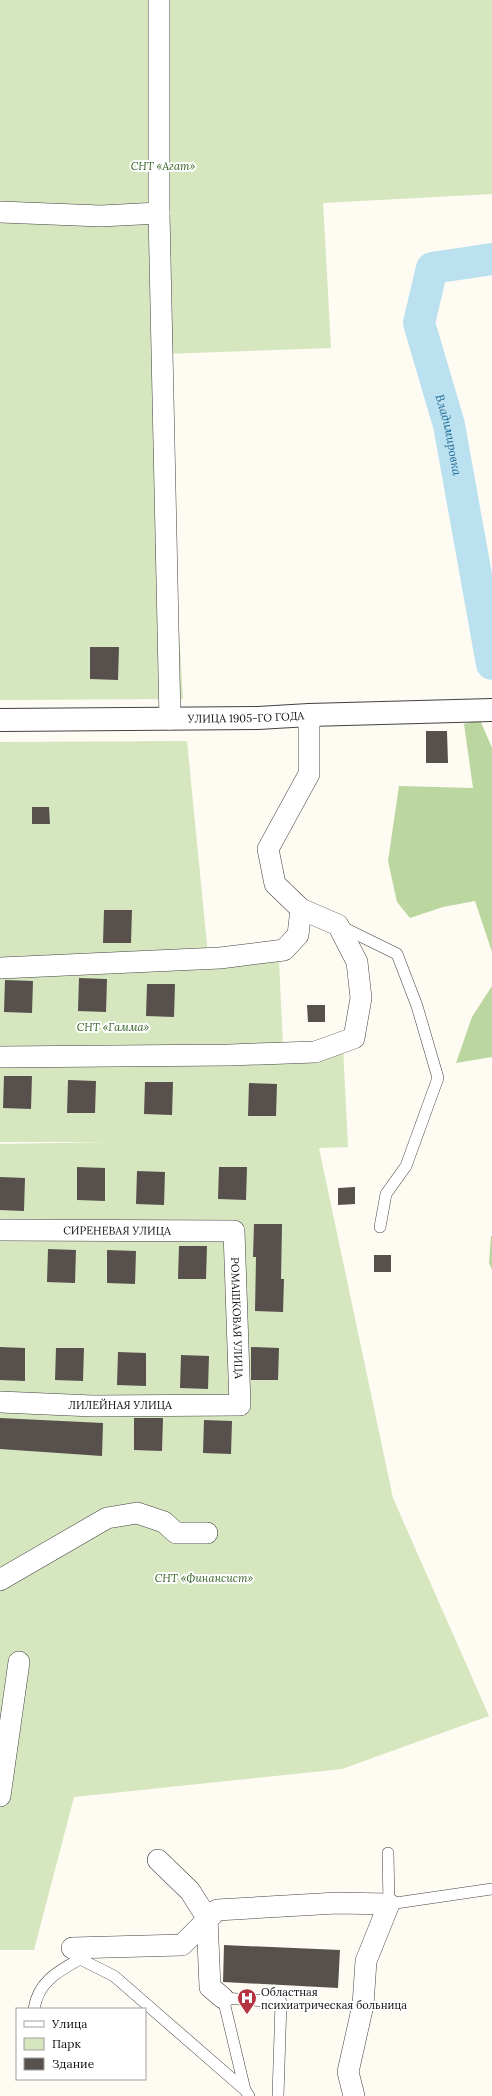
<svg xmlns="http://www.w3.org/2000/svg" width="492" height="2096" viewBox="0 0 492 2096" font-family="Lora,serif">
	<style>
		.green { fill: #d6e6be }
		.forest { fill: #bbd69f }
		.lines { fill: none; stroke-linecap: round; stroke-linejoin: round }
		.river { stroke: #bbe1f1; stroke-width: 32 }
		.building { fill: #57504d }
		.service-casing { stroke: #424242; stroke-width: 12 }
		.minor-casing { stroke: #424242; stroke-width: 22 }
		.tertiary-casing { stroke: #424242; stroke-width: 24 }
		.service { stroke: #fff; stroke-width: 11 }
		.minor { stroke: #fff; stroke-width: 21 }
		.tertiary { stroke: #fff; stroke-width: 22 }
		.labels { text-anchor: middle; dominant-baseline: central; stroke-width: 4; stroke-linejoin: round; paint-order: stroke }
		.park-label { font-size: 11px; font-style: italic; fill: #356224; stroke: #fff }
		.street-label { font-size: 11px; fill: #0f0f0f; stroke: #fff }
		.poi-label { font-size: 11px; fill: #0f0f0f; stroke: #fff; text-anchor: start }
		.water-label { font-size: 12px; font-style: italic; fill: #226c98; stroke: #fff }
	</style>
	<rect width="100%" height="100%" fill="#fefbf3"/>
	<path class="green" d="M 0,0 L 492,0 L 492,194 L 323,203 L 331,348 L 163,354 L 183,699 L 0,700 Z
		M 187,741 L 209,965 L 279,961 L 283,1045 L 343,1047 L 348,1147 L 319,1148 L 393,1498 L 489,1716 L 342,1769 L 74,1797 L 34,1950 L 0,1950 L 0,1144 L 113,1142 L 0,1142 L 0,742 Z"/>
	<path class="forest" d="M 480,720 L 492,748 L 492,952 L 475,901 L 443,907 L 410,918 L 397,902 L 388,861 L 399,786 L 473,788 L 464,724 Z
		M 492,986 L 492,1057 L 456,1063 L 472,1017 Z
		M 491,1236 L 492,1236 L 492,1270 L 489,1263 Z"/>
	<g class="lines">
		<path class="river" id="s1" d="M 492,259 L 432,268 L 419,323 L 449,425 L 492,664"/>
	</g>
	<path class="building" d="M 90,647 L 119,647 L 118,680 L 90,679 Z
		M 426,731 L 447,731 L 448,763 L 426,763 Z
		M 32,807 L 49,807 L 50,824 L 32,824 Z
		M 104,910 L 132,910 L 131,943 L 103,943 Z
		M 79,978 L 107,979 L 106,1012 L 78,1011 Z
		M 5,980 L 33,981 L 32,1013 L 4,1012 Z
		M 147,984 L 175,984 L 174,1017 L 146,1016 Z
		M 307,1005 L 325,1005 L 325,1022 L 308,1022 Z
		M 4,1076 L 32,1076 L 31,1109 L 3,1108 Z
		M 68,1080 L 96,1081 L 95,1113 L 67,1113 Z
		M 145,1082 L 173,1082 L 172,1115 L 144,1114 Z
		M 249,1083 L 277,1084 L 276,1116 L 248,1116 Z
		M 77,1167 L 105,1168 L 105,1201 L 77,1200 Z
		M 219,1167 L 247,1167 L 246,1200 L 218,1199 Z
		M 137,1171 L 165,1172 L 164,1205 L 136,1204 Z
		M 0,1177 L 25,1178 L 24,1211 L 0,1210 Z
		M 355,1187 L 355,1204 L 338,1205 L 338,1188 Z
		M 254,1224 L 282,1224 L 281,1279 L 284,1279 L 283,1312 L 255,1311 L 256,1257 L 253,1257 Z
		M 179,1246 L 207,1246 L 206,1279 L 178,1279 Z
		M 48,1249 L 76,1250 L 75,1283 L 47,1282 Z
		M 107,1250 L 136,1251 L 135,1284 L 107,1283 Z
		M 374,1255 L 391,1255 L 391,1272 L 374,1272 Z
		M 0,1347 L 25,1348 L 25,1381 L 0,1380 Z
		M 251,1347 L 279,1348 L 278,1380 L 251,1380 Z
		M 56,1348 L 84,1348 L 83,1381 L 55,1380 Z
		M 118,1352 L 146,1353 L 146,1386 L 117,1385 Z
		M 181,1355 L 209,1356 L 208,1389 L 180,1388 Z
		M 0,1418 L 103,1423 L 102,1456 L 0,1449 Z
		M 134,1418 L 163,1418 L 162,1451 L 134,1450 Z
		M 204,1420 L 232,1421 L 231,1454 L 203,1453 Z
		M 224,1945 L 340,1950 L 338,1988 L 223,1982 Z"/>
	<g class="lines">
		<defs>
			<path id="service" d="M 340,926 L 397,954 L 417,1006 L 438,1078 L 406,1166 L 386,1194 L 380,1227
				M 388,1853 L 389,1904 L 492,1889
				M 72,1948 L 80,1959 L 114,1976 L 245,2090
				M 34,2009 C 38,1982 57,1972 80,1959
				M 249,2096 L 245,2090 L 223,1998 L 281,2002 L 278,2096"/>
			<g id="minor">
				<path d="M 159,0 L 159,213 L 170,719"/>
				<path d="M 0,212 L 101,216 L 159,213"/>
				<path d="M 0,968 L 220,958 L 284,950 L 298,935 L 301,909"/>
				<path d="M 0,1057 L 229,1055 L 315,1052 L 354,1038 L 361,998 L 357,962 L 338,925 L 301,909 L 275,884 L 268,849 L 309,774 L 309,715"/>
				<path id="s2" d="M 0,1230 L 234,1231 L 240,1405 L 93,1406 L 0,1402"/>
				<path d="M 0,1580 L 107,1518 L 137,1513 L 164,1522 L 176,1533 L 207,1533"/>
				<path d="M 0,1796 L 19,1662"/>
				<path d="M 158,1860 L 190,1891 L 207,1918 L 210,1987 L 223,1998"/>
				<path d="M 72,1948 L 182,1945 L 217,1910 L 337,1903 L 389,1904 L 366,1961 L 363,2005 L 348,2072 L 354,2096"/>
			</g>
			<g id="tertiary">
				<path id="s3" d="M 0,720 L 258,718 L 309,715 L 492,710"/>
			</g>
		</defs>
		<use href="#service" class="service-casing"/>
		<use href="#minor" class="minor-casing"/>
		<use href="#tertiary" class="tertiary-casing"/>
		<use href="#service" class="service"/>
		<use href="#minor" class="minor"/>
		<use href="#tertiary" class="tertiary"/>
	</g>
	<defs>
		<symbol id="hospital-pin" viewBox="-11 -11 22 30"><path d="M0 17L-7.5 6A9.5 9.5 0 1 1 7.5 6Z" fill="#b53241" stroke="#fff"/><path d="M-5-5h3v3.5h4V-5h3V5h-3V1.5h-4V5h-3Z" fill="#fff"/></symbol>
	</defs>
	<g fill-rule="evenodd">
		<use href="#hospital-pin" x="236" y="1987" width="22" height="30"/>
	</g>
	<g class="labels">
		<g class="park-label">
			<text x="163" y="166">СНТ «Агат»</text>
			<text x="113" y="1027">СНТ «Гамма»</text>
			<text x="204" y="1578">СНТ «Финансист»</text>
		</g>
		<g class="street-label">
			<text stroke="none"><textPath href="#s3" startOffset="246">УЛИЦА 1905-ГО ГОДА</textPath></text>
			<text stroke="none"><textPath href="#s2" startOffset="117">СИРЕНЕВАЯ УЛИЦА</textPath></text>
			<text stroke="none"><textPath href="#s2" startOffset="321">РОМАШКОВАЯ УЛИЦА</textPath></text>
			<text x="120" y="1405">ЛИЛЕЙНАЯ УЛИЦА</text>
		</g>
		<g class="poi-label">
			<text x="261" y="1992">Областная<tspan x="261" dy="13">психиатрическая больница</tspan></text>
		</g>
		<g class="water-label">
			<text stroke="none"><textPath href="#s1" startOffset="233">Владимировка</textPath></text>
		</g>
	</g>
	<rect x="16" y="2008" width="130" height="72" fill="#ffffff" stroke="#9f9f9f"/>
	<rect x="24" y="2021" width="20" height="6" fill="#ffffff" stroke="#9f9f9f"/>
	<text x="52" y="2028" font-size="12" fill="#0f0f0f">Улица</text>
	<rect x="24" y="2038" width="20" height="12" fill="#d6e6be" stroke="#9f9f9f"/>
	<text x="52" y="2048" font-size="12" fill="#0f0f0f">Парк</text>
	<rect x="24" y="2058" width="20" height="12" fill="#57504d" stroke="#9f9f9f"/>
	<text x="52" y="2068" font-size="12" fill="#0f0f0f">Здание</text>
</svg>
